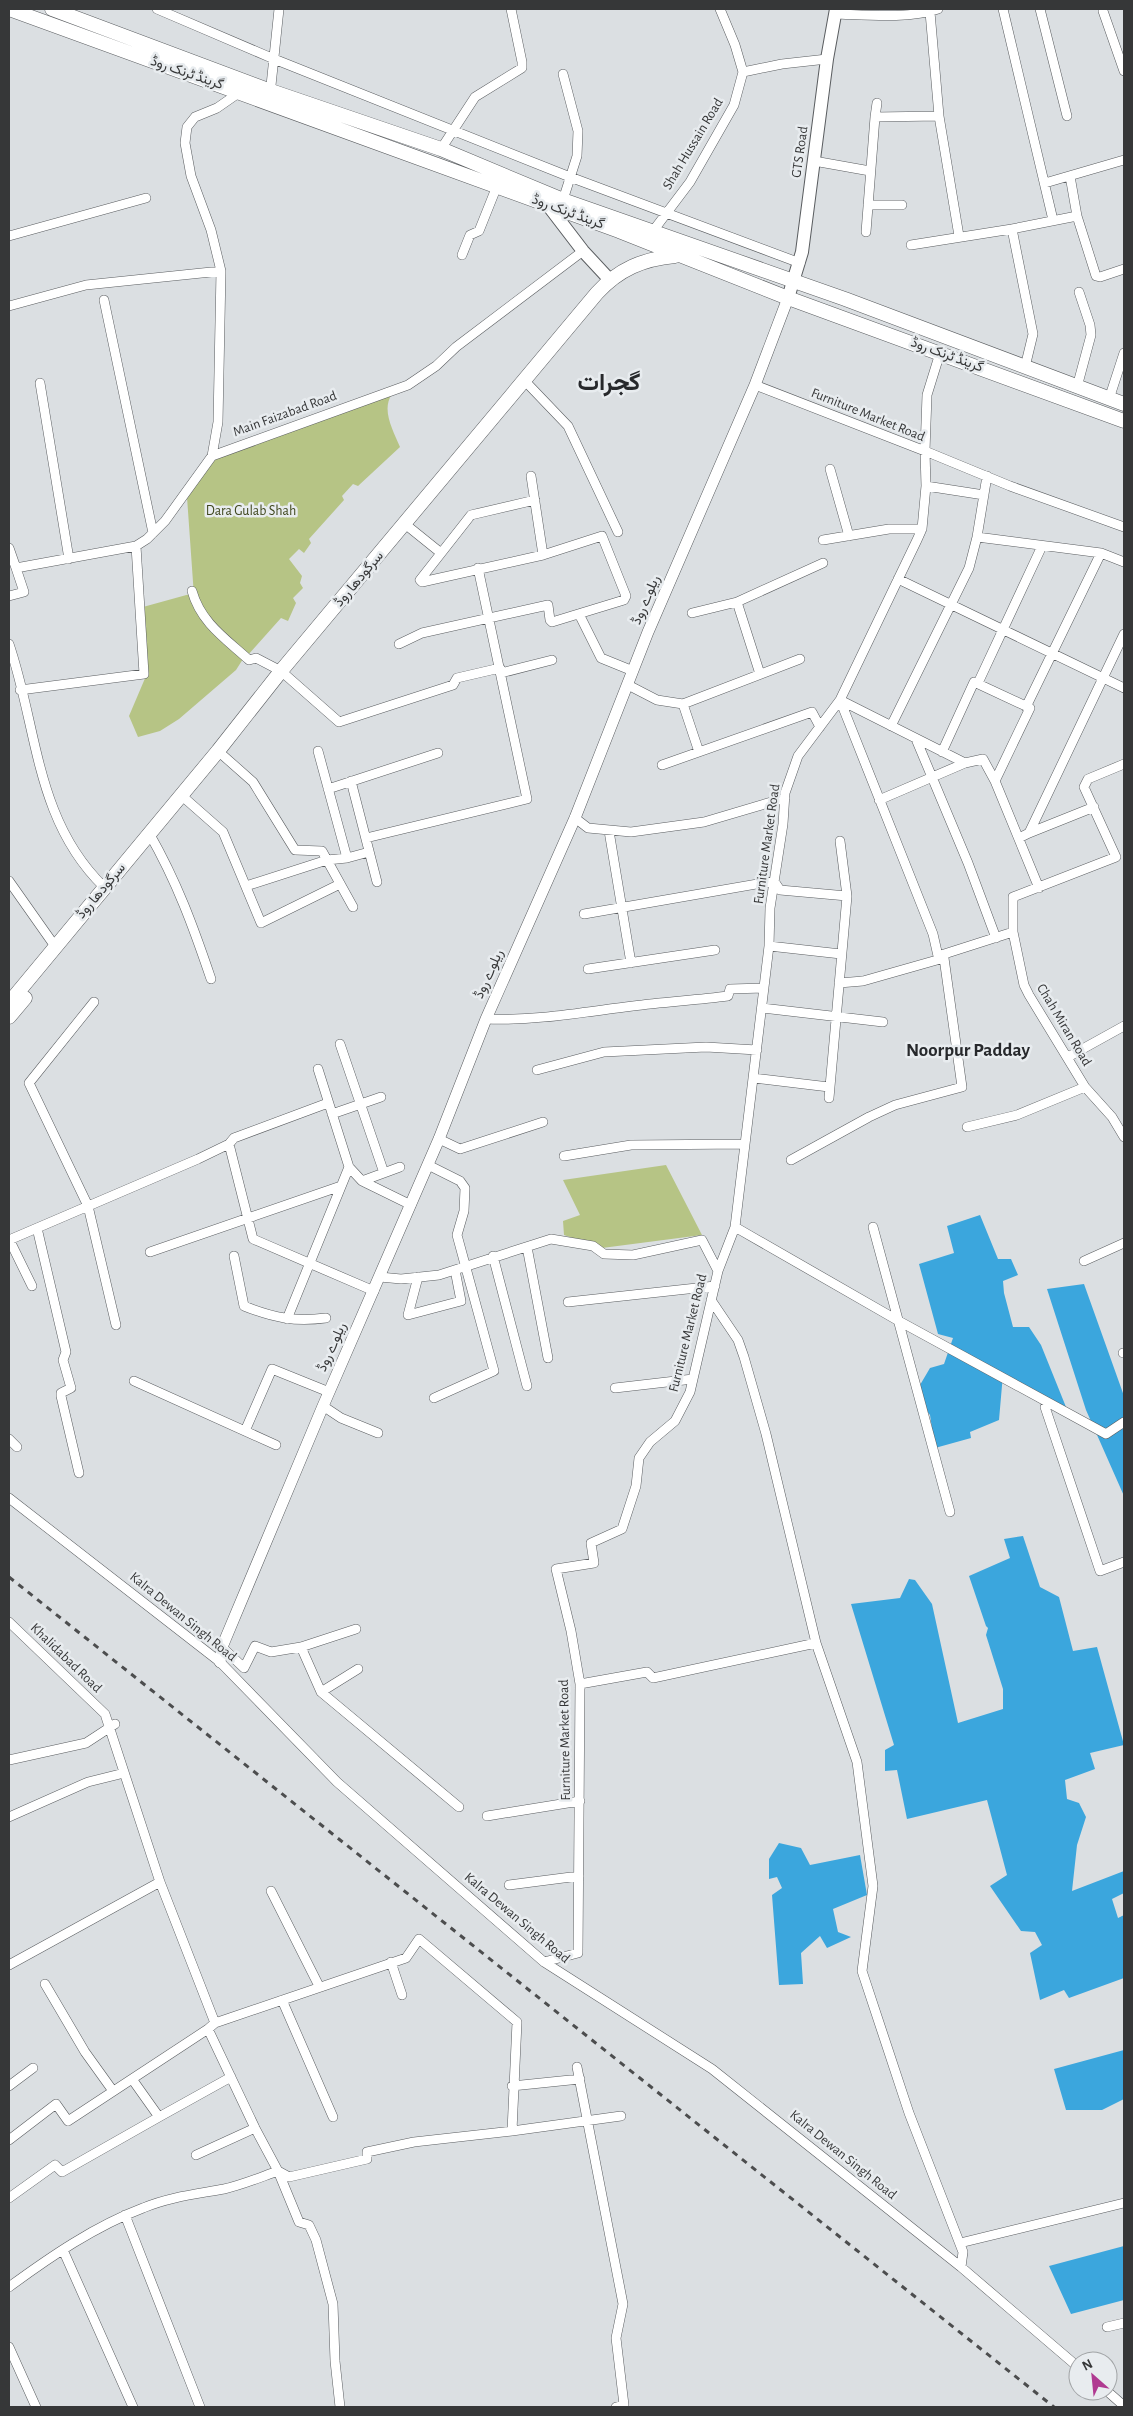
<svg xmlns="http://www.w3.org/2000/svg" width="1133" height="2416" viewBox="0 0 1133 2416" font-family="'Alegreya Sans',Vazirmatn,sans-serif">
	<style>
		.green { fill: #b6c485 }
		.water { fill: #3ba6dd }
		.lines { fill: none; stroke-linecap: round; stroke-linejoin: round }
		.minor-casing { stroke: #5a5d60; stroke-width: 10 }
		.tertiary-casing { stroke: #5a5d60; stroke-width: 12 }
		.secondary-casing { stroke: #5a5d60; stroke-width: 14 }
		.primary-casing { stroke: #5a5d60; stroke-width: 15 }
		.minor { stroke: #fff; stroke-width: 9 }
		.tertiary { stroke: #fff; stroke-width: 11 }
		.secondary { stroke: #fff; stroke-width: 12 }
		.primary { stroke: #fff; stroke-width: 14 }
		.rail { stroke: #4c4d4e; stroke-width: 3; stroke-dasharray: 6 6; stroke-linecap: butt }
		.labels { text-anchor: middle; dominant-baseline: central; stroke-width: 5; stroke-linejoin: round; paint-order: stroke }
		.street-label { font-size: 14px; fill: #363738; stroke: #e8ecef }
		.park-label { font-size: 14px; fill: #40481f; stroke: #e8ecef }
		.district-label { font-size: 19px; font-weight: bold; fill: #27292c; stroke: #e8ecef }
		.town-label { font-size: 24px; font-weight: bold; fill: #27292c; stroke: #e8ecef }
	</style>
	<rect width="100%" height="100%" fill="#dbdfe2"/>
	<path class="green" d="M 392,394 C 381,410 393,430 400,447 L 358,486 L 353,484 L 342,496 L 344,500 L 309,539 L 311,543 L 304,553 L 299,549 L 289,559 L 302,576 L 300,583 L 303,588 L 293,598 L 296,603 L 288,621 L 281,618 L 248,655 L 206,618 L 194,596 L 187,497 L 215,459 Z
		M 190,594 C 196,623 222,640 243,659 L 236,670 L 179,719 L 160,731 L 138,737 L 129,716 L 146,676 L 143,607 Z
		M 666,1165 L 702,1235 L 602,1248 L 564,1235 L 563,1221 L 580,1215 L 563,1180 Z"/>
	<path class="water" d="M 980,1215 L 998,1259 L 1011,1259 L 1018,1275 L 1003,1281 L 1004,1293 L 1013,1327 L 1029,1327 L 1041,1345 L 1066,1407 L 1003,1374 L 999,1420 L 970,1432 L 971,1438 L 935,1448 L 930,1415 L 923,1406 L 920,1385 L 930,1368 L 944,1364 L 953,1338 L 938,1334 L 919,1264 L 954,1253 L 947,1226 Z
		M 1084,1284 L 1124,1396 L 1124,1496 L 1086,1410 L 1047,1289 Z
		M 1023,1536 L 1040,1587 L 1059,1597 L 1073,1651 L 1097,1647 L 1124,1745 L 1090,1753 L 1095,1769 L 1065,1780 L 1067,1799 L 1079,1803 L 1086,1817 L 1077,1845 L 1072,1891 L 1124,1871 L 1124,1893 L 1112,1899 L 1118,1918 L 1124,1915 L 1124,1978 L 1069,1998 L 1064,1990 L 1040,2000 L 1030,1953 L 1042,1945 L 1035,1932 L 1021,1931 L 990,1886 L 1007,1875 L 987,1800 L 907,1819 L 897,1770 L 885,1771 L 885,1750 L 894,1745 L 851,1604 L 900,1598 L 909,1579 L 915,1580 L 932,1604 L 958,1723 L 1003,1709 L 1003,1689 L 986,1635 L 988,1628 L 986,1626 L 969,1576 L 1010,1558 L 1004,1539 Z
		M 779,1843 L 801,1848 L 810,1865 L 860,1855 L 867,1895 L 833,1909 L 838,1932 L 851,1937 L 827,1948 L 820,1936 L 801,1953 L 803,1984 L 779,1985 L 772,1895 L 782,1888 L 777,1877 L 769,1879 L 769,1859 Z
		M 1124,2050 L 1124,2099 L 1102,2110 L 1066,2110 L 1054,2069 Z
		M 1124,2246 L 1124,2300 L 1071,2314 L 1049,2266 Z"/>
	<g class="lines">
		<defs>
			<path id="minor" d="M 157,9 L 274,59 L 570,177 L 800,263
				M 1003,9 L 1053,220
				M 1040,9 L 1067,116
				M 1103,11 L 1124,71
				M 836,14 C 866,15 910,19 938,9
				M 743,72 L 782,64 L 827,59
				M 270,95 L 279,9
				M 939,116 L 959,236
				M 875,117 L 877,103
				M 441,149 L 475,97 L 522,68 L 522,62 L 511,9
				M 814,161 L 870,171
				M 1070,176 L 1077,216 L 1096,276 L 1100,277 L 1124,269
				M 1045,183 L 1124,160
				M 563,200 L 577,156 L 578,131 L 563,74
				M 868,205 L 902,205
				M 1012,229 L 1033,334 L 1025,367
				M 653,231 L 690,182 L 734,105 L 743,72 L 735,45 L 720,9
				M 866,232 L 875,117 L 939,116 L 930,12
				M 9,236 L 146,198
				M 911,245 L 1012,229 L 1077,216
				M 462,255 L 470,235 L 479,231 L 497,186
				M 104,300 L 153,533
				M 9,306 L 86,285 L 221,271
				M 940,353 L 927,395 L 925,451 L 1010,486 L 1124,527
				M 524,380 L 568,426 L 618,532
				M 40,383 L 69,559
				M 1077,387 L 1091,335 L 1090,325 L 1079,292
				M 1109,399 L 1124,353
				M 212,456 L 218,422 L 221,271 L 211,230 L 191,176 L 185,143 L 187,127 L 195,117 L 217,108 L 240,92
				M 830,469 L 849,536
				M 531,476 L 543,555
				M 926,486 L 984,495
				M 405,524 L 441,553
				M 977,537 L 987,476
				M 823,540 L 889,529 L 922,529
				M 9,548 L 16,568 L 136,546 L 147,539 L 165,521 L 212,456 L 408,385 L 436,366 L 456,347 L 583,251
				M 898,579 L 1124,688
				M 192,591 C 201,623 226,639 249,660 L 256,658 L 281,671 L 339,722 L 453,685 L 457,678 L 500,668
				M 9,596 L 24,592 L 16,568
				M 737,602 L 760,674
				M 692,613 L 737,602 L 823,563
				M 579,614 L 601,658 L 633,671
				M 9,644 C 38,729 35,820 104,887
				M 399,644 L 422,633 L 548,605 L 550,620 L 552,622 L 624,600 L 626,596 L 602,536 L 543,555 L 422,582 L 420,580 L 471,515 L 535,500
				M 501,673 L 552,660
				M 978,683 L 1042,546
				M 628,685 L 657,700 L 683,704 L 800,659
				M 20,690 L 144,674 L 136,546
				M 840,700 L 965,763
				M 683,704 L 699,752
				M 1026,707 L 1101,553
				M 891,726 L 969,568 L 977,537 L 1101,553 L 1124,562
				M 916,739 L 968,863 L 996,938
				M 218,751 L 253,782 L 295,850 L 322,851 L 353,907
				M 318,751 L 347,858
				M 942,752 L 974,682 L 1030,708 L 995,781
				M 662,765 L 812,712 L 820,727
				M 351,781 L 377,882
				M 328,789 L 438,753
				M 181,795 L 223,832 L 261,923 L 340,884
				M 879,800 L 965,763 L 983,759 L 995,781 L 1039,888
				M 575,818 L 588,828 L 631,832 L 704,822 L 785,798
				M 609,831 L 631,963
				M 149,833 C 177,882 193,926 211,979
				M 1029,833 L 1094,807
				M 366,838 L 527,799 L 478,568
				M 1019,838 L 1029,833 L 1124,634
				M 9,881 L 52,942
				M 246,886 L 327,860 L 347,858 L 369,852
				M 584,914 L 774,881 L 780,890 L 847,896
				M 1013,932 L 1013,897 L 1116,857 L 1084,787 L 1088,779 L 1124,764
				M 769,946 L 841,954
				M 938,956 L 1013,932 L 1024,985 L 1029,995 L 1085,1087 L 1112,1117 L 1124,1137
				M 588,969 L 715,950
				M 839,983 L 863,981 L 944,958
				M 94,1002 L 29,1083 L 88,1206 L 116,1325
				M 762,1008 L 883,1022
				M 486,1019 C 536,1021 584,1012 633,1006 C 665,1002 696,1000 728,996 L 730,989 L 764,988
				M 340,1044 L 384,1173
				M 1068,1057 L 1124,1026
				M 318,1069 L 349,1167 L 362,1181 L 411,1205
				M 537,1070 L 604,1052 L 706,1047 L 757,1050
				M 753,1078 L 829,1087
				M 829,1098 L 847,896 L 840,841
				M 332,1114 L 381,1097
				M 967,1127 L 1017,1115 L 1085,1087
				M 439,1139 L 460,1149 L 543,1122
				M 229,1144 L 253,1239 L 374,1291
				M 564,1156 L 631,1145 L 745,1144
				M 791,1160 L 869,1117 L 895,1105 L 962,1087 L 944,958 L 938,956 L 933,934 L 840,700
				M 428,1165 L 460,1181 L 465,1188 L 464,1211 L 457,1235 L 494,1371 L 434,1398
				M 362,1181 L 400,1167
				M 735,1227 L 897,1320 L 1106,1434 L 1124,1422
				M 873,1227 L 950,1512
				M 37,1228 L 66,1352 L 63,1360 L 71,1388 L 61,1393 L 61,1396 L 79,1473
				M 9,1239 L 32,1286
				M 9,1240 L 198,1159 L 229,1144 L 234,1138 L 328,1103
				M 527,1247 L 548,1358
				M 150,1252 L 341,1186
				M 234,1256 L 244,1306 C 274,1318 295,1322 326,1318
				M 493,1256 L 527,1386
				M 1084,1261 L 1124,1243
				M 380,1277 L 401,1279 L 439,1275 L 551,1239 L 593,1246 L 604,1254 L 633,1255 L 702,1240 L 718,1271
				M 418,1277 L 408,1315 L 461,1301 L 455,1270
				M 711,1300 L 738,1340 L 744,1357 L 766,1434 L 816,1643 L 857,1762 L 873,1886 L 862,1971 L 909,2113 L 963,2252 L 961,2267
				M 568,1302 L 715,1286
				M 287,1319 L 349,1167
				M 1123,1353 L 1124,1353
				M 134,1381 L 276,1445
				M 615,1388 L 693,1379
				M 323,1406 L 341,1418 L 378,1433
				M 1045,1407 L 1100,1571 L 1124,1562
				M 245,1431 L 272,1369 L 329,1392
				M 9,1439 L 17,1447
				M 9,1498 L 220,1662 L 337,1782 L 544,1962 L 712,2069 L 961,2267 L 1078,2367
				M 9,1622 L 105,1714 L 160,1882 L 215,2023 L 208,2029 L 255,2128 L 278,2171 L 289,2177 L 367,2159 L 367,2152 L 414,2142 L 512,2131 L 517,2022 L 419,1939 L 406,1958 L 215,2023
				M 222,1647 L 244,1668 L 255,1646 L 271,1652 L 301,1647 L 356,1629
				M 301,1647 L 321,1692 L 459,1807
				M 580,1684 L 647,1672 L 653,1678 L 816,1643
				M 321,1692 L 358,1669
				M 9,1760 L 86,1743 L 115,1724
				M 487,1816 L 580,1801
				M 9,1817 L 88,1782 L 124,1773
				M 509,1885 L 579,1876
				M 271,1891 L 319,1986
				M 391,1962 L 402,1995
				M 544,1962 L 578,1953 L 580,1684 L 571,1631 L 556,1569 L 594,1563 L 591,1543 L 622,1529 L 636,1486 L 639,1458 L 650,1442 L 675,1421 L 690,1392 L 718,1271 L 735,1227 L 769,946 L 770,908 L 783,824 L 785,793 L 798,756 L 840,700 L 917,540 L 922,529 L 926,486 L 925,451 L 755,385
				M 9,1965 L 160,1882
				M 45,1984 L 85,2052 L 113,2091
				M 282,2000 L 333,2117
				M 577,2067 L 623,2304 L 616,2338 L 624,2405 L 616,2407
				M 132,2079 L 159,2117 L 231,2077
				M 9,2086 L 33,2068
				M 512,2086 L 580,2079
				M 512,2131 L 621,2116
				M 9,2140 L 56,2104 L 68,2121 L 208,2029
				M 196,2155 L 255,2128
				M 9,2198 L 55,2165 L 62,2172 L 159,2117
				M 125,2215 L 200,2407
				M 960,2243 L 1124,2203
				M 63,2250 L 133,2407
				M 9,2287 C 50,2257 95,2226 143,2208 C 169,2197 197,2194 224,2189 C 242,2185 261,2177 278,2171 L 299,2222 L 309,2225 L 316,2240 L 333,2304 L 335,2361 L 340,2407
				M 1107,2327 L 1124,2323
				M 9,2347 L 36,2407
				M 1107,2391 L 1124,2406"/>
			<path id="tertiary" d="M 220,1662 L 222,1647 L 323,1406 L 439,1139 L 486,1019 L 575,818 L 648,632 L 755,385 L 788,298"/>
			<path id="secondary" d="M 547,204 L 583,251 L 609,279
				M 788,298 L 802,252 L 827,59 L 836,9"/>
			<path id="primary" d="M 9,9 L 619,231 L 788,298 L 1124,421
				M 52,9 L 271,91 L 441,149 L 563,200 L 845,299 L 1124,404
				M 9,1003 L 218,751 L 281,671 L 597,293 C 619,269 643,259 675,256
				M 9,1017 L 25,998"/>
		</defs>
		<use href="#minor" class="minor-casing"/>
		<use href="#tertiary" class="tertiary-casing"/>
		<use href="#secondary" class="secondary-casing"/>
		<use href="#primary" class="primary-casing"/>
		<use href="#minor" class="minor"/>
		<use href="#tertiary" class="tertiary"/>
		<use href="#secondary" class="secondary"/>
		<use href="#primary" class="primary"/>
		<path class="rail" d="M 9,1577 L 1054,2407"/>
	</g>
	<g class="labels">
		<g class="street-label">
			<text transform="translate(187 73) rotate(19)">گرینڈ ٹرنک روڈ</text>
			<text transform="translate(693 144) rotate(-59)">Shah Hussain Road</text>
			<text transform="translate(800 152) rotate(-82)">GTS Road</text>
			<text transform="translate(568 212) rotate(20)">گرینڈ ٹرنک روڈ</text>
			<text transform="translate(947 355) rotate(20)">گرینڈ ٹرنک روڈ</text>
			<text transform="translate(285 414) rotate(-20)">Main Faizabad Road</text>
			<text transform="translate(868 415) rotate(22)">Furniture Market Road</text>
			<text transform="translate(359 579) rotate(-50)">سرگودھا روڈ</text>
			<text transform="translate(646 600) rotate(-67)">ریلوے روڈ</text>
			<text transform="translate(767 844) rotate(-82)">Furniture Market Road</text>
			<text transform="translate(101 891) rotate(-50)">سرگودھا روڈ</text>
			<text transform="translate(489 974) rotate(-66)">ریلوے روڈ</text>
			<text transform="translate(1064 1025) rotate(59)">Chah Miran Road</text>
			<text transform="translate(688 1333) rotate(-76)">Furniture Market Road</text>
			<text transform="translate(332 1347) rotate(-66)">ریلوے روڈ</text>
			<text transform="translate(183 1617) rotate(39)">Kalra Dewan Singh Road</text>
			<text transform="translate(66 1658) rotate(44)">Khalidabad Road</text>
			<text transform="translate(565 1740) rotate(-91)">Furniture Market Road</text>
			<text transform="translate(517 1918) rotate(40)">Kalra Dewan Singh Road</text>
			<text transform="translate(843 2155) rotate(39)">Kalra Dewan Singh Road</text>
		</g>
		<g class="park-label">
			<text x="251" y="511">Dara Gulab Shah</text>
		</g>
		<g class="district-label">
			<text x="968" y="1050">Noorpur Padday</text>
		</g>
		<g class="town-label">
			<text x="609" y="383">گجرات</text>
		</g>
	</g>
	<rect width="1133" height="2416" fill="none" stroke="#363738" stroke-width="20"/>
	<g transform="translate(1093 2376) rotate(333)"><circle r="24" fill="#e8ecef" stroke="#a1a4a6"/>
	<path d="M0-4L9 19L0 12L-9 19Z" fill="#b03a91"/>
	<text y="-8" font-size="14" font-weight="bold" text-anchor="middle" fill="#363738">N</text>
	</g>
</svg>
